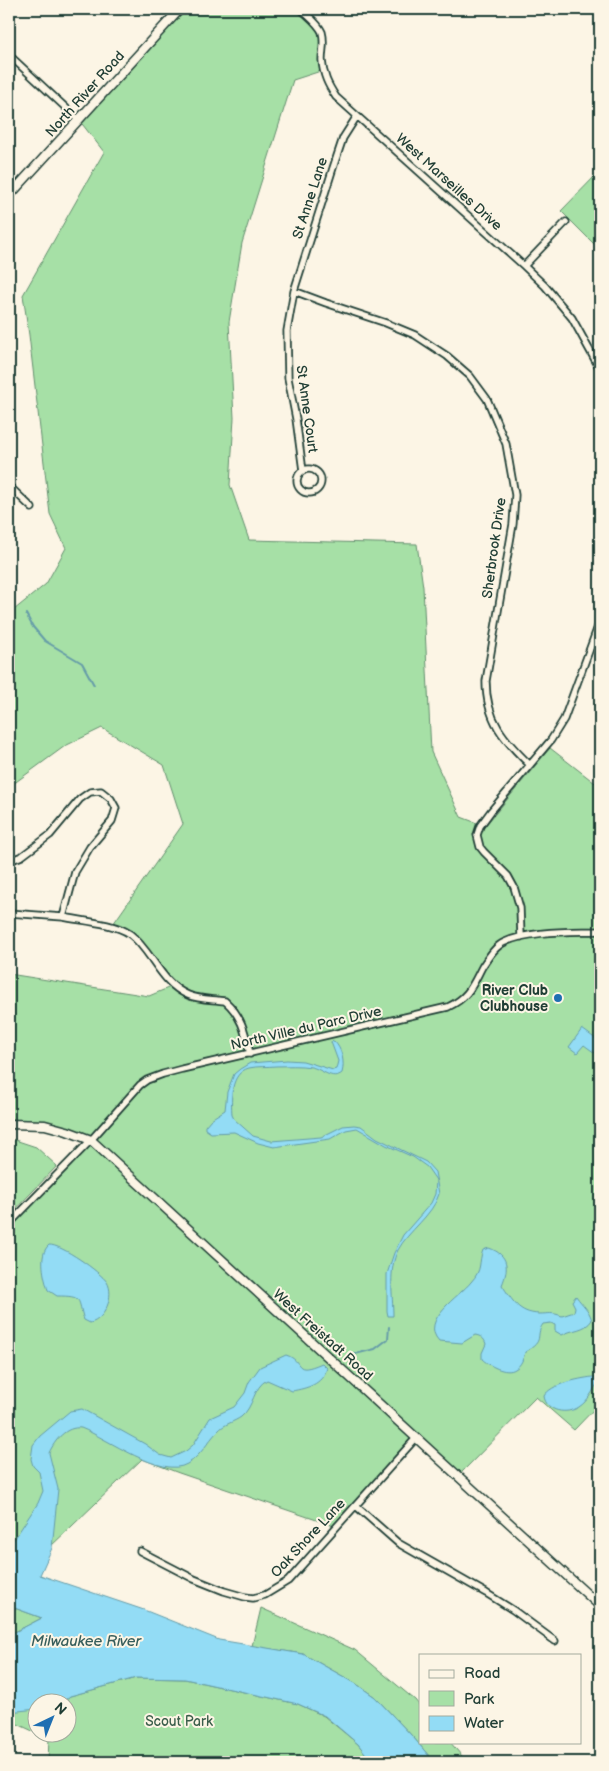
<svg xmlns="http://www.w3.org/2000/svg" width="609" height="1771" viewBox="0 0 609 1771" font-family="'Balsamiq Sans',sans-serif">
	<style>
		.green { fill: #a6e0a6; stroke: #628e6d }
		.water { fill: #93dcf5; stroke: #659ca8 }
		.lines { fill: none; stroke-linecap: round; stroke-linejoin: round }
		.stream { stroke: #659ca8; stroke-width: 2 }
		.street-casing { stroke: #1f3d34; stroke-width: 9 }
		.secondary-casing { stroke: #1f3d34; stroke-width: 11 }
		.street { stroke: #fcf5e5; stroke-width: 5.5 }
		.secondary { stroke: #fcf5e5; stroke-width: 8 }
		.poi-dot { fill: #1f6fb2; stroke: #fcf5e5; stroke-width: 2 }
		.labels { text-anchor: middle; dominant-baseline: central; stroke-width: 4; stroke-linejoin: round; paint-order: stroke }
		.street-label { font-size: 14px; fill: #1f3d34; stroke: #fcf5e5 }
		.poi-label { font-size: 14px; font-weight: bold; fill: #1f3d34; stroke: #fcf5e5; text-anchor: end }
		.park-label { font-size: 14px; fill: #3a5e4b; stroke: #fcf5e5 }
		.water-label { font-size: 15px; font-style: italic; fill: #365d5b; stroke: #fcf5e5 }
	</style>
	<rect width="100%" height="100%" fill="#fcf5e5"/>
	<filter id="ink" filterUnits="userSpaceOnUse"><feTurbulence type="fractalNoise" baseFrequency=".02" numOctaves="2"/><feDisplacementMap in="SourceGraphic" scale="10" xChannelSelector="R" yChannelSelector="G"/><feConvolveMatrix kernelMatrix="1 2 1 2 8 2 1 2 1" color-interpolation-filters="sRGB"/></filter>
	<g filter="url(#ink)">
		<path class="green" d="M 180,9 L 301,9 L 322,33 L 324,70 L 293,80 L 242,243 L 229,322 L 234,418 L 230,485 L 249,540 L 417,544 L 423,587 L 431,752 L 461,817 L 485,826 L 550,748 L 595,783 L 600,774 L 600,1403 L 574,1430 L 536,1397 L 459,1475 L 417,1437 L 337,1527 L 179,1473 L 142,1459 L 26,1570 L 9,1571 L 9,1224 L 90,1140 L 67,1131 L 9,1124 L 9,974 L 149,996 L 173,986 L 130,934 L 111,927 L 183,824 L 164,765 L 102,728 L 65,746 L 9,787 L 9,614 L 46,584 L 66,548 L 50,514 L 29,335 L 23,295 L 104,152 L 79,120 Z
			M 600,171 L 600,250 L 561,211 Z
			M 9,1138 L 36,1147 L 57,1166 L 9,1216 Z
			M 9,1606 L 42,1618 L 9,1635 Z
			M 261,1608 L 355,1650 L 415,1700 L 420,1706 L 420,1742 L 450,1742 L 467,1762 L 434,1762 L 413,1737 L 375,1697 L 355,1683 L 303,1654 L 252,1646 Z
			M 136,1678 L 185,1679 L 298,1704 L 324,1716 L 358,1744 L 372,1762 L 48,1762 L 49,1738 L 38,1734 L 68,1734 L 68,1704 L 61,1703 L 70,1696 Z
			M 31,1708 L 37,1709 L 37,1733 L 9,1720 L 9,1712 Z"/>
		<path class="water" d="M 582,1029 L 600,1042 L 600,1047 L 595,1053 L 584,1045 L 577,1053 L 569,1047 Z
			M 334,1041 C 342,1049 345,1062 342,1073 C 332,1081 322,1069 311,1067 C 299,1065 288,1066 276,1066 C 267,1067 258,1066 249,1068 C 230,1073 231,1099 232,1115 L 234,1119 L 253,1136 L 271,1141 L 321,1137 L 343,1126 L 354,1125 L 361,1126 L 377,1138 L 426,1162 L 435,1172 L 439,1194 C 433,1215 408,1231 398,1250 C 388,1270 393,1295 393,1316 L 388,1316 L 387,1311 L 387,1274 L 394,1253 L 403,1235 L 431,1203 L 435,1194 L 436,1180 L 427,1167 L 413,1157 L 386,1145 L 357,1128 L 346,1130 L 330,1139 L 274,1147 L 258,1143 L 234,1132 L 211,1133 L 205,1129 L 205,1126 L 211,1119 L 225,1110 L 227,1092 L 234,1074 L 240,1069 L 250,1063 L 287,1060 L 303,1061 L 333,1070 L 336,1069 L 338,1061 L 331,1042 Z
			M 49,1245 C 61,1244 100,1272 107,1282 C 115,1295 105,1320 90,1323 L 84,1320 C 77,1299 84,1296 57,1296 L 48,1290 C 44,1278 38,1254 49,1245 Z
			M 489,1248 C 509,1255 509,1268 502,1285 C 513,1301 518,1313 539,1314 C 550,1314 551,1312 562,1316 L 574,1312 L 575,1307 L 572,1301 L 576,1296 C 583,1306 588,1308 592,1320 C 585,1331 572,1329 562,1335 L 555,1331 L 555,1325 L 551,1323 L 543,1324 C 534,1337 546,1340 525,1352 C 524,1357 521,1366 515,1369 C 506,1375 488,1365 482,1359 L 482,1353 L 486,1344 C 484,1338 481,1336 475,1335 L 462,1343 L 439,1341 C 419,1320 460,1296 471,1282 C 483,1269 478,1263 483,1250 Z
			M 286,1355 C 305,1361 292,1376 322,1363 L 327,1368 C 322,1385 307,1388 292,1391 L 267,1380 C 253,1387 254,1407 241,1417 C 234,1422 224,1424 218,1431 C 207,1442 201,1456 187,1464 C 162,1479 107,1438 81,1428 C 66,1426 55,1440 49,1453 L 58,1489 L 52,1548 L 40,1575 L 144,1610 L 219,1640 L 303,1654 L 355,1683 L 375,1697 L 413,1737 L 434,1762 L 372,1762 L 358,1744 L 325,1716 L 298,1704 L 185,1679 L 136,1678 L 70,1696 L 61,1703 L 38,1704 L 37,1709 L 9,1712 L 9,1635 L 42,1618 L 9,1606 L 9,1547 L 38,1503 L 43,1491 L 39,1472 L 33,1466 L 31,1459 L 33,1445 L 40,1436 L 70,1411 L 82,1409 L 145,1444 L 160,1455 L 171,1458 L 186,1451 L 193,1445 L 210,1418 L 234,1407 L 245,1393 L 249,1382 L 260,1367 Z
			M 592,1377 L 596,1377 L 598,1382 C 593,1391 588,1401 579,1407 C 567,1415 546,1412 544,1396 C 551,1384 578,1379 592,1377 Z"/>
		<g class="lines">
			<path class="stream" d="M 26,614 L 33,627 L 45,641 L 82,663 L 94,685
				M 347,1356 L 375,1349 L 388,1339 L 389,1327"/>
			<defs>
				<path id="street" d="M 301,9 C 308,16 318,23 322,32 C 325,42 322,51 322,60 C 323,75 328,85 336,97 L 524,266 L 545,286 L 572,318 L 600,369
					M 9,55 L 79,120
					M 524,266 L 566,222
					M 294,291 L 326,303 L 386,323 L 415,335 L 447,356 L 470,376 L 487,399 L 506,444 L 515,495 L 513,524 L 486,681 C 486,720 504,740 530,765
					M297 481a12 12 0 1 1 24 0a12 12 0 1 1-24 0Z
					M 303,471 L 296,419 L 288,378 L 287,331 L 294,291 L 333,168 L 343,138 L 357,116
					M 9,486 L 32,508
					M 9,861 L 22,856 L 50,835 L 80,799 L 90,792 L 101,791 L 111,799 L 116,808 L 112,821 L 90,847 L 75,872 L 63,917 L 9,913
					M 63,917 C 82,921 114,923 130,934 C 152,951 160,983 188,995 C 200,1000 212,999 225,1001 C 242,1016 245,1032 250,1054
					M 521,937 L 520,908 L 514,887 L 508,876 L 484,852 L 480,847 L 477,835 L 480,826 L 491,811 L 551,740 L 564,719 L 600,621
					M 9,1224 L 91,1140 L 140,1085 L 147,1080 L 163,1074 L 182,1069 L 448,1007 C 469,997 472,986 482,967 C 488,958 495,946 505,942 C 531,930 572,932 600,931
					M 356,1506 L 398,1543 L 486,1593 L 513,1610 L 555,1641
					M 140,1551 L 194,1579 L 224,1591 L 245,1597 L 253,1598 L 265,1595 L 288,1581 L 417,1437"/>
				<path id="secondary" d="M 9,196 L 180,9
					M 9,1124 L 45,1125 L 67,1131 L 91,1140 L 600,1606"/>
			</defs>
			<use href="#street" class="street-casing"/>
			<use href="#secondary" class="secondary-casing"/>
			<use href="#street" class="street"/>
			<use href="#secondary" class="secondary"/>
		</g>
	</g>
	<circle class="poi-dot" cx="558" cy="998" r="5"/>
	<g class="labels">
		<g class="street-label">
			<text transform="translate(85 94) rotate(-48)">North River Road</text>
			<text transform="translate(449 182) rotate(42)">West Marseilles Drive</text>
			<text transform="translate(310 198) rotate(-72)">St Anne Lane</text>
			<text transform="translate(307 409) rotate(82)">St Anne Court</text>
			<text transform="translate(494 548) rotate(-82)">Sherbrook Drive</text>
			<text transform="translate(306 1028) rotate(-13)">North Ville du Parc Drive</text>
			<text transform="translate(323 1335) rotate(42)">West Freistadt Road</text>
			<text transform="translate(308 1538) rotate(-47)">Oak Shore Lane</text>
		</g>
		<g class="poi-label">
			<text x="548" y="990">River Club<tspan x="548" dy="16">Clubhouse</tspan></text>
		</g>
		<g class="park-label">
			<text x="179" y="1721">Scout Park</text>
		</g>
		<g class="water-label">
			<text x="86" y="1641">Milwaukee River</text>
		</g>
	</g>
	<rect width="609" height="1771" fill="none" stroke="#fcf5e5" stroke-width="30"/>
	<rect x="15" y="15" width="579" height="1741" fill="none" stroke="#1f3d34" stroke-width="2" filter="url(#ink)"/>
	<rect x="419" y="1654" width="162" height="90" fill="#fcf5e5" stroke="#a4ab9e"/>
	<rect x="429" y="1670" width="25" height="8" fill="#fcf5e5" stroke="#a4ab9e"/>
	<text x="464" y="1678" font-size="15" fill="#1f3d34">Road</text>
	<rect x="429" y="1691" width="25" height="15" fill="#a6e0a6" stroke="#a4ab9e"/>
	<text x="464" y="1704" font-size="15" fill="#1f3d34">Park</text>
	<rect x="429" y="1716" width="25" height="15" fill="#93dcf5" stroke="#a4ab9e"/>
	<text x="464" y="1728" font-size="15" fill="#1f3d34">Water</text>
	<g transform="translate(52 1718) rotate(43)"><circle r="24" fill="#fcf5e5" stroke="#a4ab9e"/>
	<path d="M0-4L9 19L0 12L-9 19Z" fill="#1f6fb2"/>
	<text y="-8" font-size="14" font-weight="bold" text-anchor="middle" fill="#1f3d34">N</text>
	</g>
</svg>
